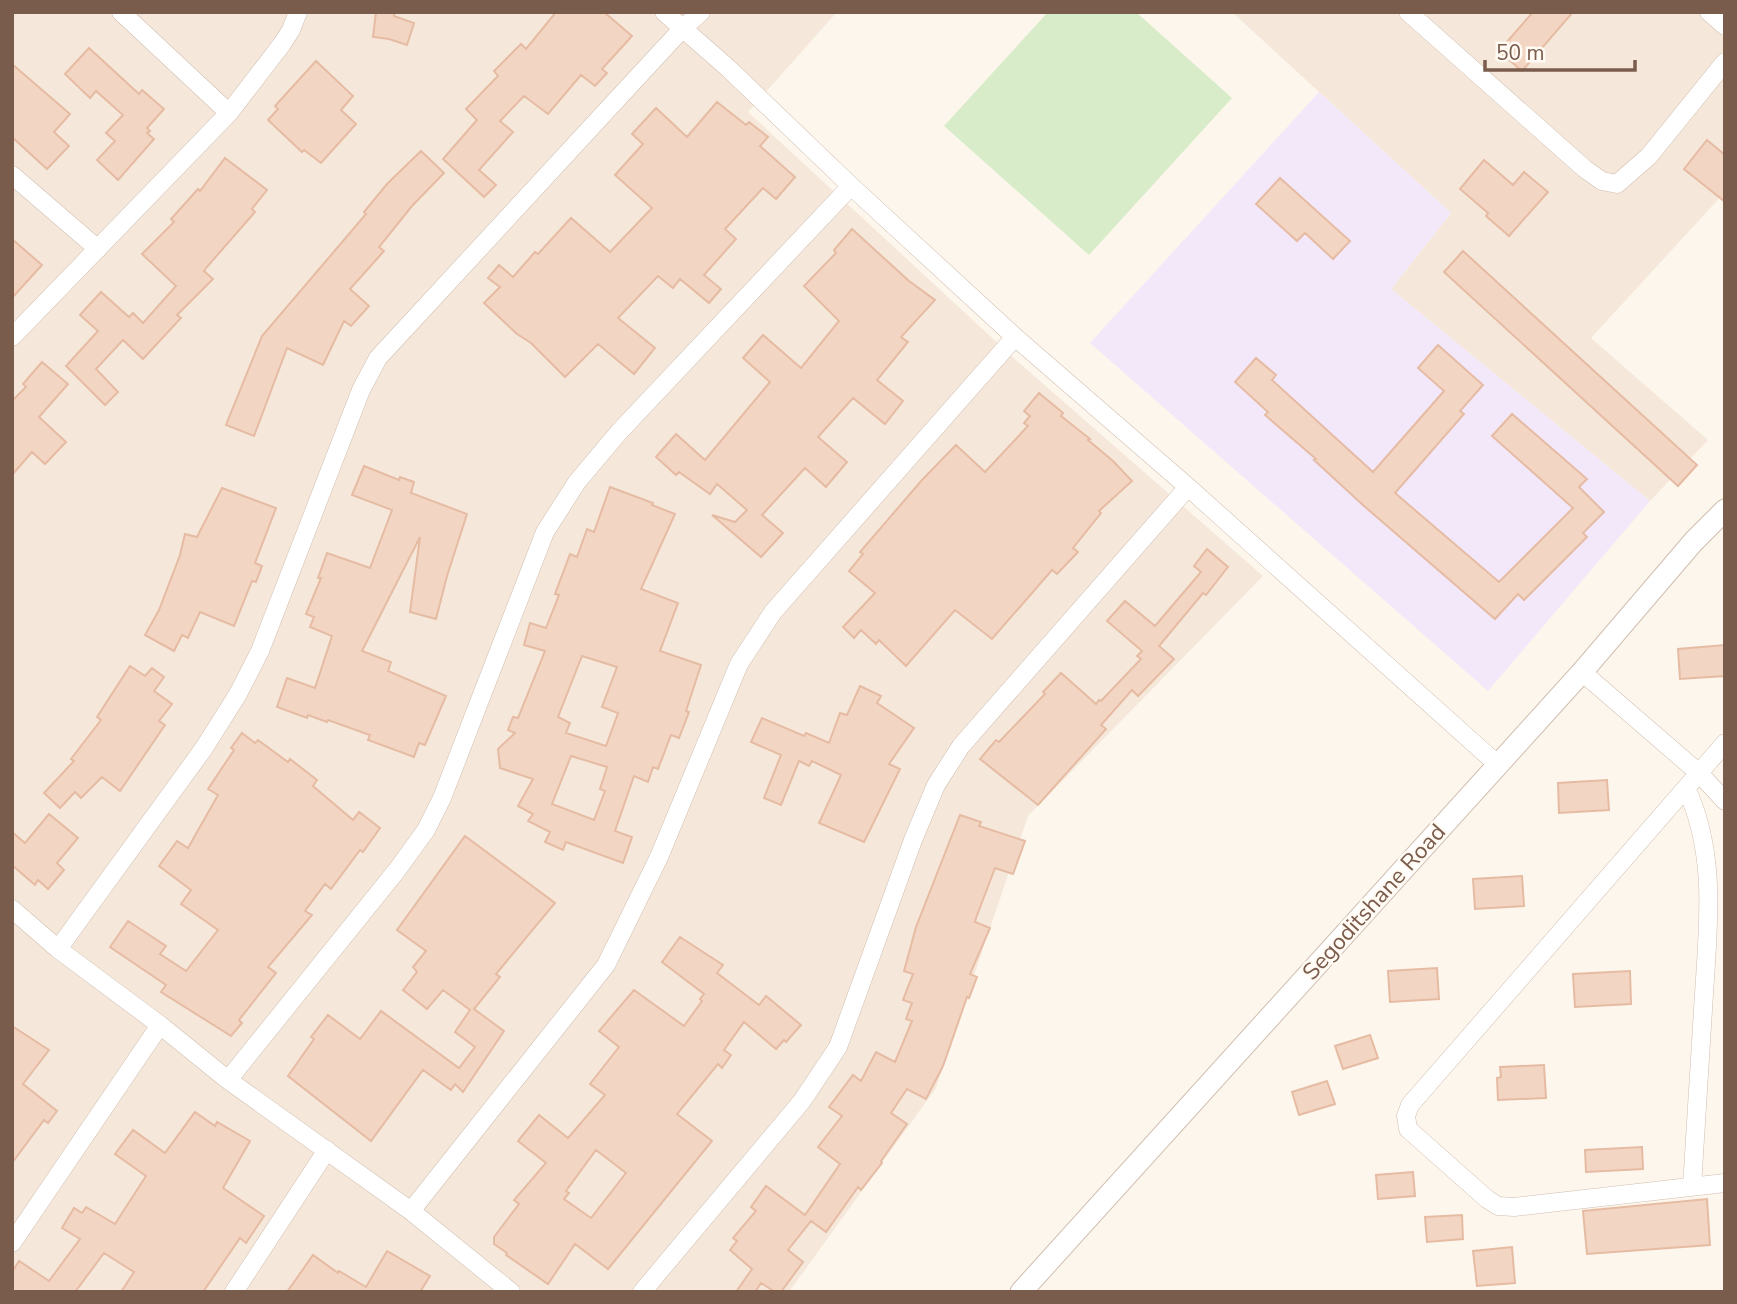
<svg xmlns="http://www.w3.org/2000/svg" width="1737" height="1304" viewBox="0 0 1737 1304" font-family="'Nunito Sans',sans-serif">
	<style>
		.residential { fill: #f5e8da }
		.education { fill: #f3e8fa }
		.garden { fill: #d8ecc9 }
		.building { fill: #f3d5c3; stroke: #e6bba3; stroke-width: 2; fill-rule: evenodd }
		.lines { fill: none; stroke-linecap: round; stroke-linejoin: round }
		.minor-casing { stroke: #d1beb0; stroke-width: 19 }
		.tertiary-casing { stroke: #d1beb0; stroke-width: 23 }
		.minor { stroke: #fff; stroke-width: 18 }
		.tertiary { stroke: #fff; stroke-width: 21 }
		.labels { text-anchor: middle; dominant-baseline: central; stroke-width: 5; stroke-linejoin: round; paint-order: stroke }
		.street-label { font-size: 23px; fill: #7a5c4d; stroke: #fffaf3 }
	</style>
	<rect width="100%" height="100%" fill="#fdf6ec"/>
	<path class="residential" d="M 12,12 L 837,12 L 748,112 L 1017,361 L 1263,576 L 1028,816 L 936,1088 L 789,1292 L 12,1292 Z
		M 1232,12 L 1725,12 L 1725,192 L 1591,338 L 1708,440 L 1650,501 L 1391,289 L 1451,213 Z"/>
	<path class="education" d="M 1319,92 L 1451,213 L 1391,289 L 1650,501 L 1488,691 L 1090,343 Z"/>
	<path class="garden" d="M 1048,12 L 1136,12 L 1232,98 L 1089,255 L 944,126 Z"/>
	<path class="building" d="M 376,12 L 394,12 L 394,16 L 414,23 L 407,45 L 389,39 L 373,37 Z
		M 556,12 L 604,12 L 632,36 L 602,69 L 607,73 L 595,86 L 581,75 L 548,114 L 524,96 L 500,121 L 513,132 L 479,170 L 496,185 L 484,197 L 443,159 L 477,120 L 466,109 L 498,76 L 494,71 L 521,44 L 526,49 Z
		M 1533,12 L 1573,12 L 1522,71 L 1499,51 Z
		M 89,48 L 139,94 L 142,90 L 164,109 L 147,128 L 150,131 L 147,133 L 154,139 L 118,180 L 97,160 L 115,141 L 106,133 L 123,115 L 96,91 L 90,98 L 65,74 Z
		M 316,61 L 353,96 L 341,110 L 356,124 L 321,163 L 304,150 L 302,152 L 268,120 L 278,109 L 275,106 Z
		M 12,64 L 70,114 L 54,132 L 69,146 L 47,169 L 12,137 Z
		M 717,102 L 746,125 L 749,122 L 768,137 L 760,146 L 795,177 L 776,199 L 763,188 L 725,229 L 736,239 L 704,275 L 721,289 L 709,303 L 680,279 L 673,288 L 658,276 L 618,318 L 655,348 L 634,374 L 598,344 L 565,377 L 531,343 L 517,334 L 484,303 L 500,287 L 488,278 L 499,265 L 513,277 L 535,252 L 538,254 L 571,218 L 610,252 L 652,208 L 615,175 L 643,144 L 632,134 L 656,108 L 687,137 Z
		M 1707,140 L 1725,155 L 1725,202 L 1684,169 Z
		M 421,151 L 444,173 L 412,206 L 379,247 L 384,251 L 350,289 L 369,306 L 351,326 L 344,321 L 323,365 L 287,348 L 254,436 L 226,425 L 262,336 L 366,214 L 364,212 L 387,184 Z
		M 225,158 L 267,190 L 252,209 L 255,212 L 206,268 L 204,271 L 213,279 L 177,315 L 181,318 L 143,359 L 123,340 L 96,369 L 118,392 L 105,405 L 66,366 L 98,331 L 80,315 L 101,292 L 129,317 L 133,313 L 143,323 L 176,286 L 142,254 L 174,222 L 171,219 L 198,189 L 200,191 Z
		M 1484,160 L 1513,185 L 1524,172 L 1548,192 L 1509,236 L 1486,216 L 1488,213 L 1460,189 Z
		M 1280,178 L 1350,241 L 1333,259 L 1305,233 L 1297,241 L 1256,204 Z
		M 852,229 L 909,281 L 935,300 L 901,337 L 908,342 L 877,380 L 903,401 L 885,424 L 853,398 L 818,437 L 847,462 L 826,487 L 805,468 L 762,515 L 783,533 L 761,557 L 712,515 L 735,522 L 747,510 L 717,484 L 710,494 L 679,472 L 676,475 L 656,457 L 676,434 L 705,460 L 770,382 L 743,358 L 763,335 L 801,368 L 839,321 L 804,286 L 836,253 L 834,250 Z
		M 12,239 L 42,265 L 12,298 Z
		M 1463,251 L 1697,465 L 1678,486 L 1444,272 Z
		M 1438,345 L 1483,385 L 1460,411 L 1464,414 L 1395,493 L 1499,582 L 1573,508 L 1492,436 L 1512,414 L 1587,479 L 1579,487 L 1604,512 L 1583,533 L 1587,537 L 1524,600 L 1518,594 L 1495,619 L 1364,506 L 1314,460 L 1316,459 L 1265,415 L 1268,412 L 1235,382 L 1256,358 L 1276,375 L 1272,380 L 1373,472 L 1444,391 L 1418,368 Z
		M 42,362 L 68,384 L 39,417 L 66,442 L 45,464 L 32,452 L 12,475 L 12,401 L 26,387 L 23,384 Z
		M 1039,393 L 1063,413 L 1061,416 L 1090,439 L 1088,440 L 1113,461 L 1132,481 L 1099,511 L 1101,513 L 1073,548 L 1078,552 L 1057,574 L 1052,570 L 992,639 L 955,610 L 906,666 L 879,640 L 876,644 L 861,630 L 854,638 L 843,627 L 875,593 L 849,571 L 863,554 L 860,552 L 922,480 L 956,445 L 985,472 L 1028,426 L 1024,423 L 1030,416 L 1024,411 Z
		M 364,466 L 399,480 L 400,477 L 414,482 L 411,493 L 467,514 L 447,576 L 436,619 L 410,612 L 420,537 L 362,651 L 391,662 L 388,671 L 446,696 L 425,745 L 419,743 L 414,757 L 368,740 L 370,735 L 328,720 L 327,722 L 308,715 L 307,718 L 277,707 L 287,678 L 315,688 L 332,636 L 310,627 L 314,617 L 306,614 L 321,578 L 318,578 L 327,553 L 370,568 L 392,510 L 352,495 Z
		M 610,487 L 653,503 L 652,505 L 675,514 L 641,589 L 678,603 L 660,651 L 701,665 L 686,711 L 689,712 L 679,738 L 671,735 L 658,769 L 653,767 L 648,782 L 634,776 L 615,831 L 632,837 L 623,863 L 566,842 L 563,850 L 545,842 L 550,832 L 528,821 L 533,814 L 518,806 L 533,779 L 500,768 L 498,749 L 515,733 L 508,730 L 513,717 L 518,718 L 545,651 L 524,645 L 530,623 L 546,628 L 559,595 L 555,594 L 570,554 L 577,557 L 587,529 L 594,532 ZM 582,656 L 617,667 L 602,707 L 618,713 L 606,746 L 566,733 L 570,723 L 558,717 ZM 571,756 L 607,767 L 600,789 L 605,791 L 594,820 L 552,804 Z
		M 222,488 L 276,508 L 255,563 L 262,566 L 256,582 L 252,581 L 234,626 L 200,612 L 188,638 L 182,635 L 174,651 L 145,635 L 159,610 L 180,555 L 185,534 L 197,537 Z
		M 1207,549 L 1228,567 L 1206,595 L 1203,593 L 1159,646 L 1174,659 L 1138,696 L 1132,690 L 1101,725 L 1106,729 L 1038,805 L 980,759 L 996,740 L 999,742 L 1045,694 L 1043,692 L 1061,673 L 1096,704 L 1099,700 L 1101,701 L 1141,659 L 1137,656 L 1142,651 L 1107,621 L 1125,601 L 1155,626 L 1201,572 L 1194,566 Z
		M 1725,645 L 1725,676 L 1680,679 L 1678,649 Z
		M 130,666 L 145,676 L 152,668 L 164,677 L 154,691 L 172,704 L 159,721 L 165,725 L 120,791 L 102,777 L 81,798 L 75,792 L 60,808 L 44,793 L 74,761 L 71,759 L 101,720 L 97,717 Z
		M 860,686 L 881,696 L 877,703 L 914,728 L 889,764 L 900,769 L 864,842 L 819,823 L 841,775 L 812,761 L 809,766 L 799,761 L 781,805 L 764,798 L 781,755 L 751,742 L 762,718 L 804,736 L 806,733 L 829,743 L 840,713 L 847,715 Z
		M 242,733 L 255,743 L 258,740 L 288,762 L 290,759 L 317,780 L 313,786 L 353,820 L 359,812 L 380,828 L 363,852 L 360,850 L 331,889 L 325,884 L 305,911 L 312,915 L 268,967 L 276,973 L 239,1020 L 242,1023 L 231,1036 L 161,992 L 166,985 L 110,947 L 128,921 L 166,946 L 160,954 L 186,971 L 218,930 L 181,904 L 191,890 L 159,866 L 177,841 L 188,848 L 218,795 L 208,789 L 234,750 L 231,748 Z
		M 1607,780 L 1609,810 L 1559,813 L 1558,783 Z
		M 49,814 L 78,838 L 57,863 L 64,870 L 48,889 L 38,880 L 35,885 L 12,865 L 12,832 L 25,843 Z
		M 960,815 L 981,822 L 979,826 L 1025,841 L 1013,874 L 995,868 L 976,918 L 975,922 L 990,928 L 970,974 L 977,977 L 969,998 L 967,997 L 943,1066 L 926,1099 L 907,1089 L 891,1113 L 907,1124 L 881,1161 L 882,1163 L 861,1190 L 858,1187 L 826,1232 L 811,1221 L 788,1250 L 803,1262 L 781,1292 L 775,1292 L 761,1283 L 755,1292 L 736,1292 L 752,1269 L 730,1250 L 737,1241 L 733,1238 L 756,1211 L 751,1207 L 766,1186 L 805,1215 L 840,1164 L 818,1147 L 842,1116 L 829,1107 L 853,1075 L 861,1081 L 876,1052 L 895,1062 L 912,1021 L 906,1019 L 912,1003 L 903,1000 L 913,974 L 904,971 L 916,927 Z
		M 465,836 L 555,903 L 496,974 L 500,977 L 474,1009 L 504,1031 L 463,1092 L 455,1084 L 451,1090 L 423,1070 L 371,1141 L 288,1076 L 314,1039 L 311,1037 L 328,1015 L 360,1039 L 381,1011 L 459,1068 L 475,1047 L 455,1032 L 470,1010 L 443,990 L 427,1009 L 403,990 L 417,972 L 413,967 L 426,951 L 397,930 Z
		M 1522,876 L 1524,906 L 1475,909 L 1473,879 Z
		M 680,937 L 723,965 L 717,973 L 759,1005 L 766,996 L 801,1025 L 786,1042 L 784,1040 L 776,1049 L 744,1022 L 724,1050 L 731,1055 L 722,1068 L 718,1064 L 677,1114 L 712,1141 L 608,1269 L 575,1244 L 548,1284 L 506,1255 L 507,1253 L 494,1244 L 494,1237 L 519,1204 L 514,1200 L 546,1163 L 518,1141 L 539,1115 L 568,1138 L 605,1095 L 590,1084 L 619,1047 L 599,1031 L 634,990 L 684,1026 L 702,1001 L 700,999 L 704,994 L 662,962 ZM 596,1150 L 626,1173 L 591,1218 L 564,1199 L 569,1193 L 566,1191 Z
		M 1437,968 L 1439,999 L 1390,1002 L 1388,971 Z
		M 1630,971 L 1631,1004 L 1575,1007 L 1573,974 Z
		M 12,1026 L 49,1050 L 23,1084 L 57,1111 L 48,1123 L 44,1120 L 12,1163 Z
		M 1370,1035 L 1378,1058 L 1343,1069 L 1335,1046 Z
		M 1544,1065 L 1546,1098 L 1498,1100 L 1497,1078 L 1501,1077 L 1500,1067 Z
		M 1327,1081 L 1335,1104 L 1299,1115 L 1292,1092 Z
		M 195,1112 L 215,1126 L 217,1122 L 250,1141 L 223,1188 L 264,1216 L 246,1243 L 240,1238 L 203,1292 L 121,1292 L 134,1272 L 104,1253 L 75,1292 L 12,1292 L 12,1272 L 19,1261 L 49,1281 L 80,1239 L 62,1228 L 74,1208 L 82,1213 L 86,1207 L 115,1224 L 146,1176 L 115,1154 L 133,1130 L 165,1153 Z
		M 1642,1147 L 1643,1169 L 1586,1172 L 1585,1150 Z
		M 1413,1172 L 1415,1196 L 1378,1199 L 1376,1175 Z
		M 1707,1199 L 1710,1245 L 1587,1254 L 1583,1211 Z
		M 1462,1215 L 1463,1239 L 1427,1242 L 1425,1217 Z
		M 1512,1247 L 1515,1283 L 1477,1286 L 1473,1251 Z
		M 387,1251 L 430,1276 L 420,1292 L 287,1292 L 313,1255 L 338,1273 L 339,1271 L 366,1287 Z"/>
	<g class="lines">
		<defs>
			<path id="minor" d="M 121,12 L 229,113
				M 664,12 L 728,68 L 851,186 L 1015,337 L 1188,487 L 1497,764
				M 1408,12 L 1585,169 L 1602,181 L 1617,184 L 1649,156 L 1725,62
				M 1709,12 L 1725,26
				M 12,175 L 98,249
				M 12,337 L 229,113 L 282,44 L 291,30 L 298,12
				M 1582,672 L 1699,773 L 1725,801
				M 1725,743 L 1410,1105 L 1406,1116 L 1408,1129 L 1487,1199 L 1498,1206 L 1514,1207 L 1725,1183
				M 1686,788 C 1719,857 1707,936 1703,1010 C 1699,1069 1696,1128 1692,1187
				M 12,909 L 58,949 L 160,1025 L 228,1080 L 411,1211 L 511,1292
				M 58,949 L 204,748 L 238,694 L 260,651 L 361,390 L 378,358 L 682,29 L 701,12
				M 228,1080 L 397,870 L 426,830 L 442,798 L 545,532 L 577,482 L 619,432 L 851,186
				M 411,1211 L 606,965 L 659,857 L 739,664 L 773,612 L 1015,337
				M 12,1243 L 160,1025
				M 234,1292 L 327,1150
				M 642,1292 L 802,1101 L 838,1047 L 913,840 L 936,785 L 961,746 L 1188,487"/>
			<path id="tertiary" d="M 1021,1292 L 1582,672 L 1694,541 L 1725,510"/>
		</defs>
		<use href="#minor" class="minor-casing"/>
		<use href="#tertiary" class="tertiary-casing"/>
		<use href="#minor" class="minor"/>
		<use href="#tertiary" class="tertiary"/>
	</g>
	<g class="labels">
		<g class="street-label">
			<text transform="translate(1374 902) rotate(-48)">Segoditshane Road</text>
		</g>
	</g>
	<rect width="1737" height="1304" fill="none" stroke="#7a5c4d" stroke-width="28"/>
	<path d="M1485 60v10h150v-10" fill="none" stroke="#7a5c4d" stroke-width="3.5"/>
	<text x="1496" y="60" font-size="21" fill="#7a5c4d" stroke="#fffaf3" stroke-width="5" paint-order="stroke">50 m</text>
</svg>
